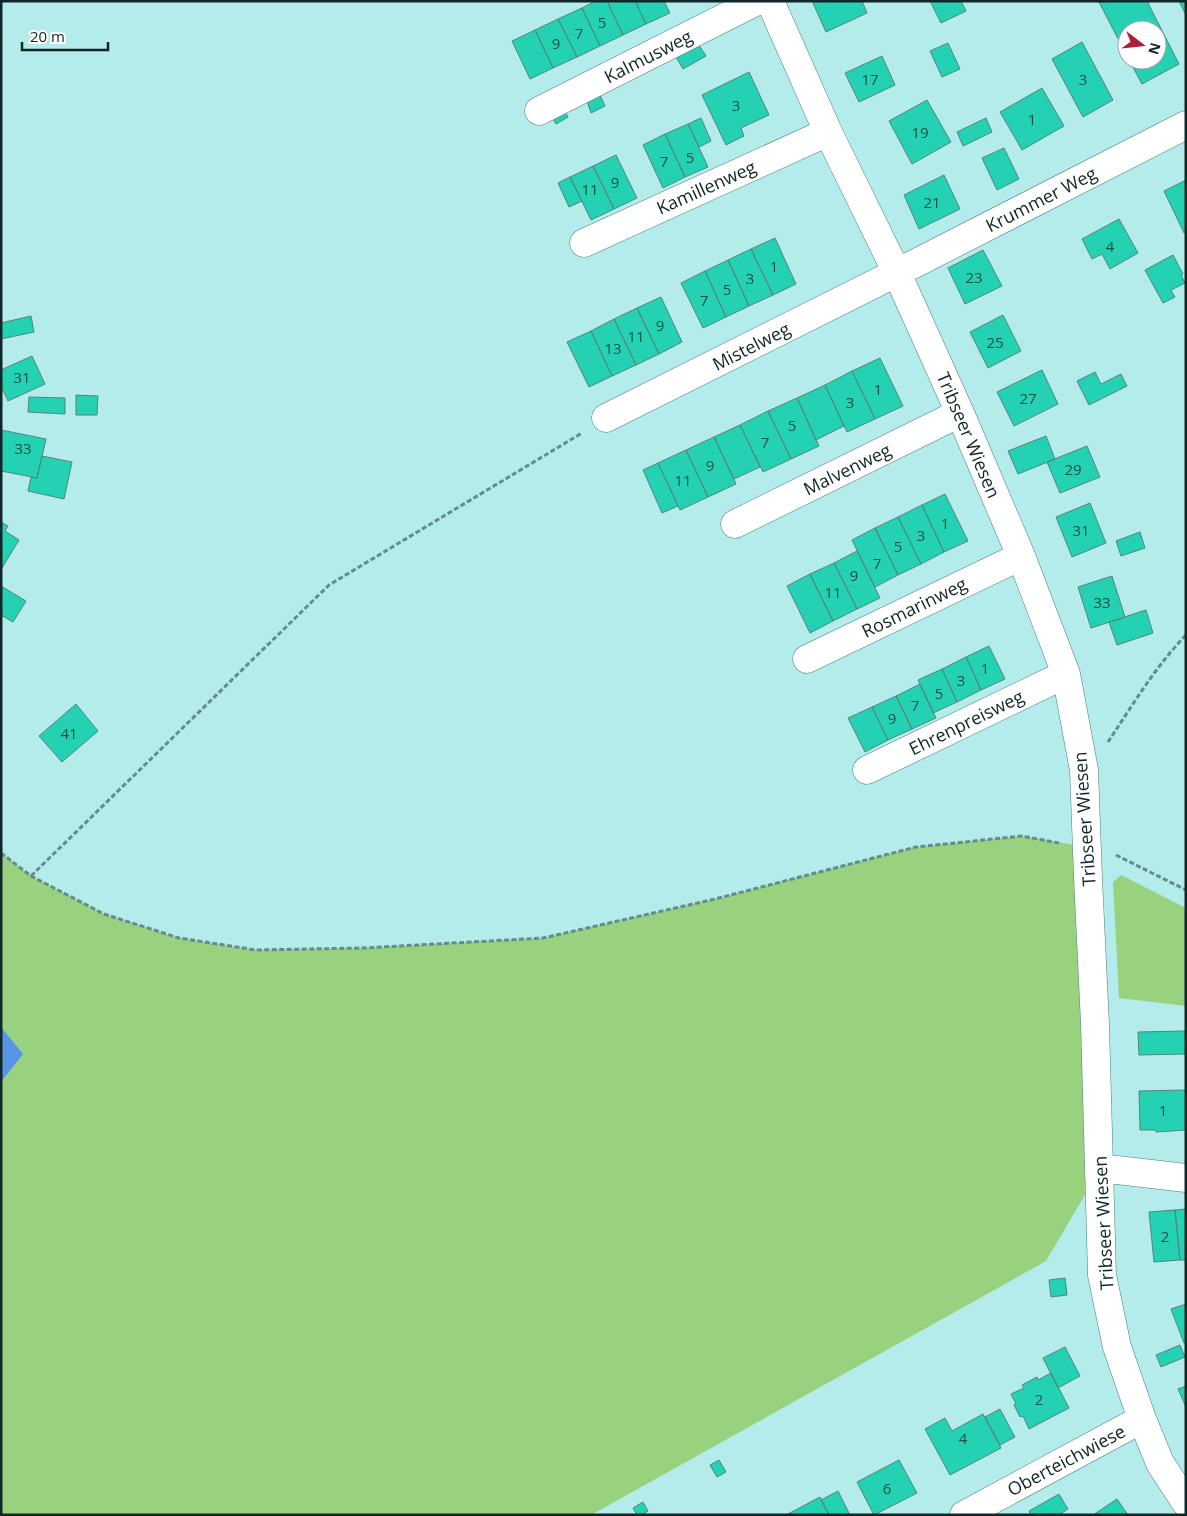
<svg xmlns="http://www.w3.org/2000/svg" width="1187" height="1516" viewBox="0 0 1187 1516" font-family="'Open Sans',sans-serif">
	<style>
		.green { fill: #98d27f }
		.water { fill: #5995e7 }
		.building { fill: #24d1b2; stroke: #558579 }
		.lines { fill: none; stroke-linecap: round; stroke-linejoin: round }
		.minor-casing { stroke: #4a7f7f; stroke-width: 29 }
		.path { stroke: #658c8d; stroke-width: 3; stroke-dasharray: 5 2.5; stroke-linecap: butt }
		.minor { stroke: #fff; stroke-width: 28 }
		.labels { text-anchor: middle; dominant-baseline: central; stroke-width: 4.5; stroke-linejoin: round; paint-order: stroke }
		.number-label { font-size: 15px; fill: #15514a }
		.street-label { font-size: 18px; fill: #102627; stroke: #fff }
	</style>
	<rect width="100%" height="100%" fill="#b4ebeb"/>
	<path class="green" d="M 1022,836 L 1087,847 L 1099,1171 L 1046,1261 L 591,1515 L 1,1515 L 1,853 L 31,876 L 104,914 L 179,938 L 256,950 L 363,948 L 543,938 L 715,899 L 916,847 Z
		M 1121,875 L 1186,908 L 1186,1006 L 1119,998 L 1113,882 Z"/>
	<path class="water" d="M 1,1027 L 23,1054 L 1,1082 Z"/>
	<path class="building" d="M 596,1 L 607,1 L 623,35 L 600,46 L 582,8 Z
		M 607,1 L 635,1 L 646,24 L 623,35 Z
		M 635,1 L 664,1 L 670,13 L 646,24 Z
		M 812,1 L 862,1 L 867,13 L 826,32 Z
		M 930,1 L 961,1 L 966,11 L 941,23 Z
		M 1147,1 L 1179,64 L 1142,84 L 1129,60 L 1157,60 L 1157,30 L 1127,30 L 1127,56 L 1099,2 Z
		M 1179,1 L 1186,1 L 1186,15 Z
		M 582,8 L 600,46 L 577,57 L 558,19 Z
		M 558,19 L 577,57 L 553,68 L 535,30 Z
		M 535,30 L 553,68 L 530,79 L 512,41 Z
		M 697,42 L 706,56 L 683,69 L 675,55 Z
		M 1082,42 L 1113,100 L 1083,117 L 1052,59 Z
		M 948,43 L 960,69 L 942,77 L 930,51 Z
		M 882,56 L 895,85 L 859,102 L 845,73 Z
		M 749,72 L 769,115 L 741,128 L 744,136 L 726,145 L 702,95 Z
		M 1042,88 L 1064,126 L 1022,150 L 1000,112 Z
		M 600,95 L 605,106 L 591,113 L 587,101 Z
		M 927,100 L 951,142 L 912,164 L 889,121 Z
		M 561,105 L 568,117 L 556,124 L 549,112 Z
		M 701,118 L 711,141 L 699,147 L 688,124 Z
		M 986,118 L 992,132 L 963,146 L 957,132 Z
		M 688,124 L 708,167 L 685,177 L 665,134 Z
		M 665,134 L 685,177 L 663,188 L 643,145 Z
		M 1004,148 L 1019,179 L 997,190 L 982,158 Z
		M 616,155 L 637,198 L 614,209 L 593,166 Z
		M 593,166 L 614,209 L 591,220 L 570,177 Z
		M 944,175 L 960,209 L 919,229 L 904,195 Z
		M 570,177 L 582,201 L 569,207 L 558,183 Z
		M 1186,180 L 1186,232 L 1184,233 L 1164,191 Z
		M 1119,219 L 1138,253 L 1110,269 L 1102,254 L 1092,259 L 1082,239 Z
		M 775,238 L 796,284 L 773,295 L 751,249 Z
		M 751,249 L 773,295 L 749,306 L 728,260 Z
		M 983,250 L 1002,286 L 965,304 L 948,268 Z
		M 1173,255 L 1183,274 L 1181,275 L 1185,283 L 1171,290 L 1175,297 L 1163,303 L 1145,270 Z
		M 728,260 L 749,306 L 726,317 L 705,271 Z
		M 705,271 L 726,317 L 703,328 L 681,283 Z
		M 661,297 L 682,342 L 659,354 L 637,308 Z
		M 637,308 L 659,354 L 636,365 L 614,319 Z
		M 1003,315 L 1021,351 L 988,368 L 970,332 Z
		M 31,316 L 34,332 L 1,339 L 1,323 Z
		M 614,319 L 636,365 L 612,376 L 591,331 Z
		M 591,331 L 612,376 L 589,387 L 567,342 Z
		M 32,356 L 45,384 L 8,401 L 1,386 L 1,370 Z
		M 880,358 L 903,406 L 875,419 L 852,371 Z
		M 1042,370 L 1058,404 L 1014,426 L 997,392 Z
		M 852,371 L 875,419 L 847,432 L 825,385 Z
		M 1095,372 L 1101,384 L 1121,374 L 1127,386 L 1089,405 L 1077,381 Z
		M 825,385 L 844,426 L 816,440 L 797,398 Z
		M 76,395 L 98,396 L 97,415 L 76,415 Z
		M 29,397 L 65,398 L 65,414 L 28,412 Z
		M 797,398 L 819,446 L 791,459 L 768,411 Z
		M 768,411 L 791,459 L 763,472 L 740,425 Z
		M 740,425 L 760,467 L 734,479 L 714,437 Z
		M 1,430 L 46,439 L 37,478 L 1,471 Z
		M 1046,436 L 1055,459 L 1018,474 L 1008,451 Z
		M 714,437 L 736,484 L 708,497 L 686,450 Z
		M 1087,446 L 1100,477 L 1060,493 L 1047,462 Z
		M 686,450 L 708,497 L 680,510 L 658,463 Z
		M 42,456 L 72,462 L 64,499 L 28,491 L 31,477 L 37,478 Z
		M 658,463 L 678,506 L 662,513 L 643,470 Z
		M 945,494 L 968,541 L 944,552 L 922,505 Z
		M 1090,503 L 1106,543 L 1072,557 L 1056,517 Z
		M 922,505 L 944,552 L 921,564 L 898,517 Z
		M 898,517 L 921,564 L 898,575 L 875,528 Z
		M 1,522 L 8,526 L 5,531 L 19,540 L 2,568 Z
		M 875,528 L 898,575 L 875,587 L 852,540 Z
		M 1140,532 L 1145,548 L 1121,556 L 1116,541 Z
		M 857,551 L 880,598 L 857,609 L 834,563 Z
		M 834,563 L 857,609 L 833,621 L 810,574 Z
		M 810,574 L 833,621 L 810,633 L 787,586 Z
		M 1112,576 L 1125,617 L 1091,628 L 1078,587 Z
		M 1,586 L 26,601 L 13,622 L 1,615 Z
		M 1146,610 L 1153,633 L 1117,645 L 1109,622 Z
		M 989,646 L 1005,679 L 981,690 L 966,657 Z
		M 966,657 L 981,690 L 957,702 L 942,669 Z
		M 942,669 L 957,702 L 933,713 L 918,680 Z
		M 920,684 L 936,718 L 912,729 L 896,696 Z
		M 896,696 L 912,729 L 888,740 L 872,707 Z
		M 76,704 L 98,731 L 62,762 L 39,736 Z
		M 872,707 L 888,740 L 865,752 L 848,718 Z
		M 1185,1031 L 1186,1054 L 1139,1055 L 1138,1032 Z
		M 1186,1090 L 1186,1130 L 1156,1132 L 1156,1130 L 1140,1130 L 1139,1091 Z
		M 1186,1209 L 1186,1260 L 1180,1260 L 1175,1210 Z
		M 1175,1210 L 1180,1260 L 1154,1262 L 1149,1212 Z
		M 1065,1278 L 1067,1295 L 1051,1297 L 1049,1280 Z
		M 1186,1304 L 1186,1342 L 1184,1343 L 1171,1309 Z
		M 1180,1345 L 1185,1357 L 1161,1367 L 1156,1355 Z
		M 1065,1347 L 1080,1376 L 1058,1388 L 1043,1358 Z
		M 1051,1373 L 1069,1408 L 1029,1429 L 1023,1416 L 1020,1417 L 1014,1405 L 1016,1404 L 1011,1394 L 1024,1388 L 1022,1385 L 1037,1377 L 1038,1380 Z
		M 1186,1386 L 1186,1407 L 1178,1389 Z
		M 1000,1409 L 1015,1437 L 1000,1445 L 985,1417 Z
		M 983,1414 L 1001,1448 L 950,1475 L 925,1429 L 945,1418 L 952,1431 Z
		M 719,1460 L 726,1472 L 717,1477 L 710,1465 Z
		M 899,1460 L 917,1493 L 874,1515 L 857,1482 Z
		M 838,1491 L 850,1515 L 829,1515 L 821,1500 Z
		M 1059,1494 L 1068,1509 L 1059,1515 L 1031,1515 L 1029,1511 Z
		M 820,1497 L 829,1515 L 786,1515 Z
		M 1117,1499 L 1128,1515 L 1093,1515 Z
		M 643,1502 L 648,1511 L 642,1515 L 637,1515 L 633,1508 Z"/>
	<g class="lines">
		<defs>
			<path id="minor" d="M 770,1 L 828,132 L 897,273 L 960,413 L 1021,556 L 1066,674 L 1084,770 L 1088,878 L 1095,1024 L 1102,1275 L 1117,1347 L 1142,1419 L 1160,1463 L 1186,1503
				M 539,111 L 757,1
				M 584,243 L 828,132
				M 606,418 L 916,263 L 1186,125
				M 735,524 L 960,413
				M 807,659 L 1021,556
				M 867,770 L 1066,674
				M 1099,1171 L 1117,1170 L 1186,1178
				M 964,1515 L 1142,1419"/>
		</defs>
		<use href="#minor" class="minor-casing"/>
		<path class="path" d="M 1108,742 C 1132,706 1155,667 1186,635
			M 1,853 L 31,876 L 104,914 L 179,938 L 256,950 L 363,948 L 543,938 L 715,899 L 916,847 L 1022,836 L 1059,843
			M 1116,855 L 1186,890
			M 31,876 L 329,585 L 582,433"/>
		<use href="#minor" class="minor"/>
	</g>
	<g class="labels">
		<g class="number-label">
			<text x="602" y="22">5</text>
			<text x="579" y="33">7</text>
			<text x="556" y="43">9</text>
			<text x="870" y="79">17</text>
			<text x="1083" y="79">3</text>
			<text x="736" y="105">3</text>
			<text x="1032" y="119">1</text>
			<text x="920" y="132">19</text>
			<text x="690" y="157">5</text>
			<text x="664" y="161">7</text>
			<text x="615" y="182">9</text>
			<text x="590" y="189">11</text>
			<text x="932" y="202">21</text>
			<text x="1110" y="246">4</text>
			<text x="774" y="266">1</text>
			<text x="974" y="277">23</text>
			<text x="750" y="278">3</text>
			<text x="727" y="289">5</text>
			<text x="704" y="300">7</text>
			<text x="660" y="325">9</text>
			<text x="636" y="336">11</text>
			<text x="995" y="342">25</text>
			<text x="613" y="348">13</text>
			<text x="22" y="377">31</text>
			<text x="878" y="389">1</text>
			<text x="1028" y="398">27</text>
			<text x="850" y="402">3</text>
			<text x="792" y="425">5</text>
			<text x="765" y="442">7</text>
			<text x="23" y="448">33</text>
			<text x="710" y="465">9</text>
			<text x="1073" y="469">29</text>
			<text x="683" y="480">11</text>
			<text x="945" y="523">1</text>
			<text x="1081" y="530">31</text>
			<text x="921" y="535">3</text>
			<text x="898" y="546">5</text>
			<text x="877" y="563">7</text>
			<text x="854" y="575">9</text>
			<text x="833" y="592">11</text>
			<text x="1102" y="602">33</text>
			<text x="985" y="668">1</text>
			<text x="961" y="680">3</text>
			<text x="939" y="693">5</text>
			<text x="915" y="705">7</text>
			<text x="892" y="718">9</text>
			<text x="69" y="733">41</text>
			<text x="1163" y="1110">1</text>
			<text x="1165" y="1236">2</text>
			<text x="1039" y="1399">2</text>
			<text x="963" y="1438">4</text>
			<text x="887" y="1488">6</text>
		</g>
		<g class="street-label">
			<text transform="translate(648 56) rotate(-27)">Kalmusweg</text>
			<text transform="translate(706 187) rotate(-24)">Kamillenweg</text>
			<text transform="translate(1041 199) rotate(-27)">Krummer Weg</text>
			<text transform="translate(751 346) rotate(-27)">Mistelweg</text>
			<text transform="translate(969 435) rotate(67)">Tribseer Wiesen</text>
			<text transform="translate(847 469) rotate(-26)">Malvenweg</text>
			<text transform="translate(914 607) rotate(-26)">Rosmarinweg</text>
			<text transform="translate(966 722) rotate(-26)">Ehrenpreisweg</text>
			<text transform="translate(1084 819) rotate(-94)">Tribseer Wiesen</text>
			<text transform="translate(1103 1223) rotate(-93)">Tribseer Wiesen</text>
			<text transform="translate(1066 1460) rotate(-28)">Oberteichwiese</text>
		</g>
	</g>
	<rect width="1187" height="1516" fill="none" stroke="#102627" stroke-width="5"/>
	<g transform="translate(1142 45) rotate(106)"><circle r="24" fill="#ffffff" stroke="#9fa8a9"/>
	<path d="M0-4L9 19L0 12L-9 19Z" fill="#b01d3b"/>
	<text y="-8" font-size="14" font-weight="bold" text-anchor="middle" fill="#102627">N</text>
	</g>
	<path d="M22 42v8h86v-8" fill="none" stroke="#102627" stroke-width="2.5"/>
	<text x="30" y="42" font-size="15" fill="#102627" stroke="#ffffff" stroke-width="4" paint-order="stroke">20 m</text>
</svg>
